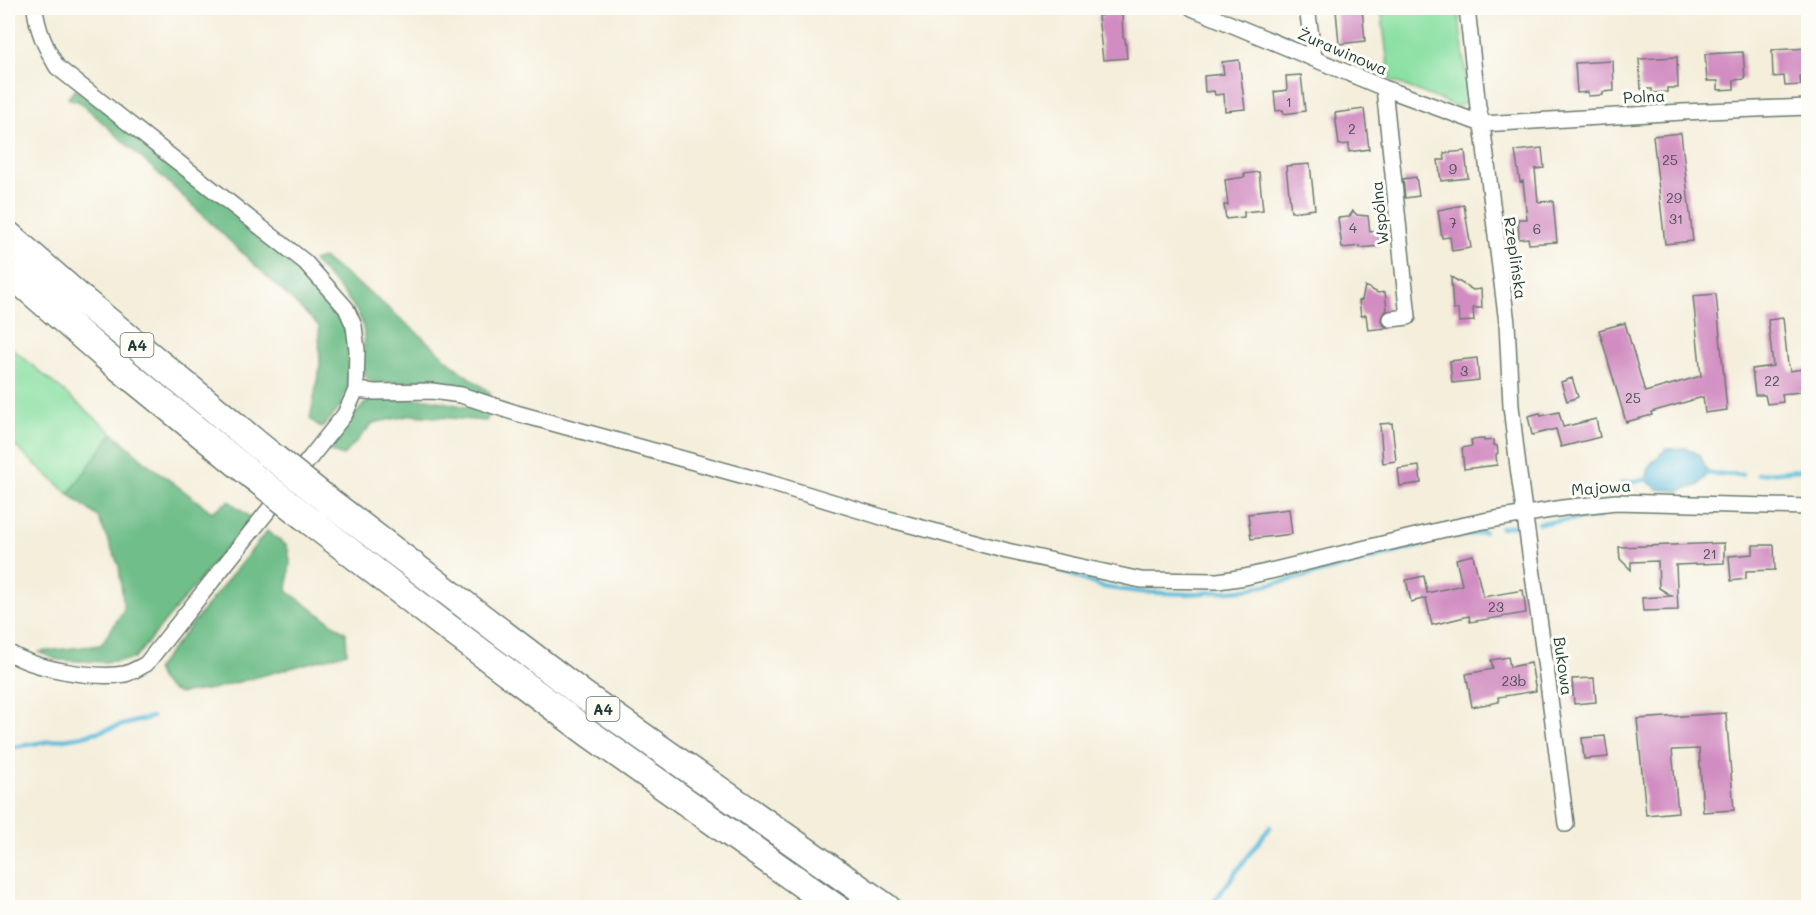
<svg xmlns="http://www.w3.org/2000/svg" width="1816" height="915" viewBox="0 0 1816 915" font-family="Mali,sans-serif">
	<style>
		.green { fill: #8be0a3; stroke: #558e6c; stroke-width: 1.5 }
		.forest { fill: #70be89; stroke: #487e5e; stroke-width: 1.5 }
		.water { fill: #5cbbda; stroke: #3e7c87; stroke-width: 1.5 }
		.lines { fill: none; stroke-linecap: round; stroke-linejoin: round }
		.stream { stroke: #5cbbda; stroke-width: 4.5 }
		.building { fill: #d18cc1 }
		.street-casing { stroke: #6a7b6e; stroke-width: 18 }
		.highway-casing { stroke: #6a7b6e; stroke-width: 30 }
		.street { stroke: #fff; stroke-width: 15 }
		.highway { stroke: #fff; stroke-width: 27 }
		.highway-bridge-casing { stroke: #6a7b6e; stroke-width: 30; stroke-linecap: butt }
		.highway-bridge { stroke: #fff; stroke-width: 27 }
		.labels { text-anchor: middle; dominant-baseline: central; stroke-width: 6; stroke-linejoin: round; paint-order: stroke }
		.number-label { font-size: 14px; fill: #4c5157 }
		.shield { fill: #fdfcf7; stroke: #62766e; stroke-width: 1.5 }
		.shield-label { font-size: 15px; font-weight: bold; fill: #1f3d34 }
		.street-label { font-size: 16px; fill: #1f3d34; stroke: #fdfcf7 }
	</style>
	<rect width="100%" height="100%" fill="#fdfcf7"/>
	<filter id="ink" filterUnits="userSpaceOnUse"><feTurbulence type="fractalNoise" baseFrequency=".0167" numOctaves="2"/><feDisplacementMap in="SourceGraphic" scale="12" xChannelSelector="R" yChannelSelector="G"/><feConvolveMatrix kernelMatrix="1 2 1 2 8 2 1 2 1" color-interpolation-filters="sRGB"/></filter>
	<filter id="wash" filterUnits="userSpaceOnUse"><feTurbulence type="fractalNoise" baseFrequency=".008" numOctaves="4" result="noise"/><feDisplacementMap in="SourceGraphic" scale="24" xChannelSelector="R" yChannelSelector="G"/><feGaussianBlur stdDeviation="1.35" result="paint"/><feColorMatrix in="noise" values="0 0 0 0 0 0 0 0 0 0 0 0 0 0 0 0 0 1.4 0 .05"/><feComposite in="paint" operator="in"/></filter>
	<g filter="url(#wash)">
		<rect width="100%" height="100%" fill="#f4eedb"/>
		<path class="green" d="M 1381,8 L 1458,8 L 1469,100 L 1458,107 L 1390,80 Z
			M 8,345 L 113,433 L 69,494 L 8,440 Z"/>
		<path class="forest" d="M 75,89 L 221,198 L 297,267 L 330,300 L 341,316 L 348,340 L 348,386 L 341,406 L 322,428 L 310,419 L 320,368 L 319,326 L 169,183 L 80,102 L 68,98 Z
			M 323,258 L 369,292 L 421,336 L 460,371 L 491,393 L 487,397 L 443,384 L 399,382 L 374,383 L 361,373 C 363,357 367,336 361,320 C 351,297 329,279 313,261 Z
			M 375,398 L 428,399 L 491,412 L 486,421 L 412,415 L 373,423 L 343,456 L 326,450 L 364,404 Z
			M 113,433 L 148,464 L 212,512 L 229,501 L 251,518 L 134,659 L 103,662 L 58,660 L 38,652 L 101,645 L 124,610 L 119,566 L 98,517 L 69,494 Z
			M 267,531 L 287,546 L 290,561 L 287,591 L 346,633 L 347,653 L 212,689 L 179,694 L 169,689 L 161,681 L 156,669 Z"/>
		<path class="water" d="M 1686,448 L 1700,455 L 1708,473 L 1699,485 L 1679,491 L 1658,489 L 1646,480 L 1650,465 L 1666,449 Z"/>
		<g class="lines">
			<path class="stream" d="M 1702,473 L 1742,475
				M 1758,474 L 1808,469
				M 1621,483 L 1649,479
				M 1539,523 L 1599,517
				M 1501,528 L 1520,525
				M 1457,537 L 1484,532
				M 1060,571 L 1102,587 L 1140,592 L 1187,594 L 1242,590 L 1291,580 L 1427,544
				M 8,748 L 82,736 L 152,717
				M 1209,908 L 1270,827"/>
		</g>
		<g id="blocks">
			<path class="building" d="M 1362,8 L 1365,41 L 1339,44 L 1336,10 Z
				M 1122,13 L 1123,38 L 1125,38 L 1127,58 L 1103,60 L 1098,16 Z
				M 1809,48 L 1809,75 L 1800,76 L 1801,85 L 1785,86 L 1784,76 L 1773,77 L 1772,50 Z
				M 1743,52 L 1745,79 L 1734,80 L 1734,89 L 1718,90 L 1718,81 L 1707,81 L 1705,54 Z
				M 1677,57 L 1678,88 L 1667,88 L 1667,92 L 1652,93 L 1652,89 L 1641,89 L 1639,59 Z
				M 1239,60 L 1245,109 L 1225,111 L 1224,94 L 1215,95 L 1214,91 L 1205,92 L 1204,76 L 1224,74 L 1222,62 Z
				M 1613,61 L 1614,91 L 1603,92 L 1603,95 L 1588,96 L 1588,92 L 1577,93 L 1575,63 Z
				M 1301,75 L 1305,111 L 1284,114 L 1283,110 L 1276,111 L 1274,92 L 1287,90 L 1286,76 Z
				M 1364,109 L 1369,149 L 1349,152 L 1349,144 L 1339,145 L 1335,113 Z
				M 1681,133 L 1693,241 L 1665,244 L 1653,136 Z
				M 1542,148 L 1544,168 L 1535,169 L 1538,202 L 1553,201 L 1557,242 L 1529,244 L 1528,238 L 1519,239 L 1518,219 L 1527,219 L 1523,181 L 1520,182 L 1515,151 Z
				M 1465,151 L 1468,178 L 1441,181 L 1438,160 L 1445,160 L 1444,153 Z
				M 1310,164 L 1315,209 L 1291,212 L 1286,166 Z
				M 1259,172 L 1263,210 L 1244,212 L 1244,217 L 1226,219 L 1224,205 L 1228,205 L 1225,180 L 1245,177 L 1244,174 Z
				M 1416,177 L 1419,196 L 1405,198 L 1403,179 Z
				M 1464,205 L 1471,248 L 1452,251 L 1450,237 L 1442,238 L 1438,210 Z
				M 1353,211 L 1357,215 L 1368,216 L 1370,232 L 1378,231 L 1380,246 L 1360,248 L 1360,246 L 1342,248 L 1338,218 L 1349,217 Z
				M 1451,277 L 1473,290 L 1481,289 L 1482,308 L 1473,308 L 1474,321 L 1459,322 L 1458,309 L 1453,310 Z
				M 1365,286 L 1378,293 L 1385,292 L 1387,310 L 1382,315 L 1381,320 L 1383,324 L 1387,328 L 1368,330 L 1366,315 L 1361,316 L 1359,301 L 1362,300 Z
				M 1716,294 L 1727,410 L 1705,413 L 1703,397 L 1651,412 L 1652,415 L 1626,422 L 1599,330 L 1625,323 L 1645,392 L 1701,376 L 1693,296 Z
				M 1783,318 L 1788,365 L 1789,365 L 1790,371 L 1809,368 L 1809,391 L 1782,394 L 1783,402 L 1767,404 L 1765,395 L 1755,395 L 1752,369 L 1773,366 L 1768,320 Z
				M 1477,358 L 1479,380 L 1452,383 L 1450,361 Z
				M 1572,378 L 1578,397 L 1567,401 L 1561,382 Z
				M 1559,412 L 1563,427 L 1596,419 L 1600,437 L 1561,447 L 1556,429 L 1532,435 L 1528,416 L 1540,413 L 1541,416 Z
				M 1392,423 L 1396,461 L 1383,463 L 1380,424 Z
				M 1484,439 L 1484,441 L 1494,440 L 1494,445 L 1497,446 L 1498,453 L 1496,455 L 1497,465 L 1464,469 L 1462,448 L 1472,446 L 1471,440 Z
				M 1419,466 L 1421,483 L 1400,486 L 1398,469 Z
				M 1289,509 L 1292,534 L 1251,539 L 1248,514 Z
				M 1724,543 L 1724,563 L 1676,565 L 1678,610 L 1643,611 L 1642,598 L 1672,596 L 1659,588 L 1658,561 L 1631,562 L 1631,570 L 1620,559 L 1619,547 Z
				M 1753,545 L 1774,545 L 1775,570 L 1746,571 L 1746,579 L 1731,581 L 1729,556 L 1753,554 Z
				M 1473,555 L 1483,597 L 1523,590 L 1526,613 L 1470,622 L 1469,616 L 1432,625 L 1426,598 L 1411,602 L 1406,580 L 1424,576 L 1427,593 L 1462,585 L 1456,559 Z
				M 1508,657 L 1510,667 L 1531,663 L 1536,691 L 1498,697 L 1499,702 L 1472,707 L 1466,674 L 1493,669 L 1491,660 Z
				M 1594,678 L 1596,702 L 1574,704 L 1572,679 Z
				M 1726,713 L 1734,810 L 1703,812 L 1699,749 L 1672,750 L 1678,812 L 1646,815 L 1637,719 Z
				M 1605,736 L 1608,757 L 1584,759 L 1582,738 Z"/>
		</g>
	</g>
	<g filter="url(#ink)">
		<use href="#blocks" fill-opacity="0" stroke="#6a7b6e" stroke-width="1.5"/>
		<g class="lines">
			<defs>
				<path id="street" d="M 1192,8 L 1384,88 L 1482,124 L 1683,112 L 1808,107
					M 1307,8 L 1314,57
					M 1467,8 L 1478,107 L 1482,124 L 1507,323 L 1511,406 L 1518,467 L 1548,683 L 1566,824
					M 1384,88 L 1408,317 L 1391,319
					M 356,390 L 375,392 L 432,391 L 461,395 L 516,413 L 770,483 L 885,518 L 1007,551 L 1141,580 L 1218,581 L 1245,577 L 1441,530 L 1484,521 L 1563,508 L 1616,502 L 1808,507
					M 8,652 C 34,669 94,679 125,674 C 132,672 140,667 146,664 L 345,414 L 356,390 L 357,350 L 354,326 L 346,308 L 305,262 L 57,67 C 46,48 37,30 35,8"/>
				<path id="highway" d="M 8,235 L 81,299 L 269,454
					M 8,271 L 103,354 L 253,476
					M 327,500 L 582,694 L 887,908
					M 310,521 L 439,621 L 590,734 L 836,908"/>
			</defs>
			<use href="#street" class="street-casing"/>
			<use href="#highway" class="highway-casing"/>
			<use href="#street" class="street"/>
			<use href="#highway" class="highway"/>
			<defs>
				<path id="highway-bridge" d="M 269,454 L 327,500
					M 253,476 L 310,521"/>
			</defs>
			<use href="#highway-bridge" class="highway-bridge-casing"/>
			<use href="#highway-bridge" class="highway-bridge"/>
		</g>
	</g>
	<g class="labels">
		<g class="number-label">
			<text x="1289" y="101">1</text>
			<text x="1352" y="128">2</text>
			<text x="1670" y="159">25</text>
			<text x="1453" y="168">9</text>
			<text x="1674" y="197">29</text>
			<text x="1676" y="218">31</text>
			<text x="1453" y="222">7</text>
			<text x="1353" y="227">4</text>
			<text x="1537" y="228">6</text>
			<text x="1464" y="370">3</text>
			<text x="1772" y="380">22</text>
			<text x="1633" y="397">25</text>
			<text x="1710" y="553">21</text>
			<text x="1496" y="606">23</text>
			<text x="1514" y="680">23b</text>
		</g>
		<g class="shield">
			<rect x="120.5" y="333" width="33" height="24" rx="4.5"/>
			<rect x="586.5" y="697" width="33" height="24" rx="4.5"/>
		</g>
		<g class="shield-label">
			<text x="137" y="345">A4</text>
			<text x="603" y="709">A4</text>
		</g>
		<g class="street-label">
			<text transform="translate(1343 51) rotate(23)">Żurawinowa</text>
			<text transform="translate(1644 96) rotate(-3)">Polna</text>
			<text transform="translate(1379 213) rotate(-96)">Wspólna</text>
			<text transform="translate(1516 258) rotate(82)">Rzeplińska</text>
			<text transform="translate(1601 487) rotate(-4)">Majowa</text>
			<text transform="translate(1564 666) rotate(82)">Bukowa</text>
		</g>
	</g>
	<rect width="1816" height="915" fill="none" stroke="#fdfcf7" stroke-width="30"/>
</svg>
